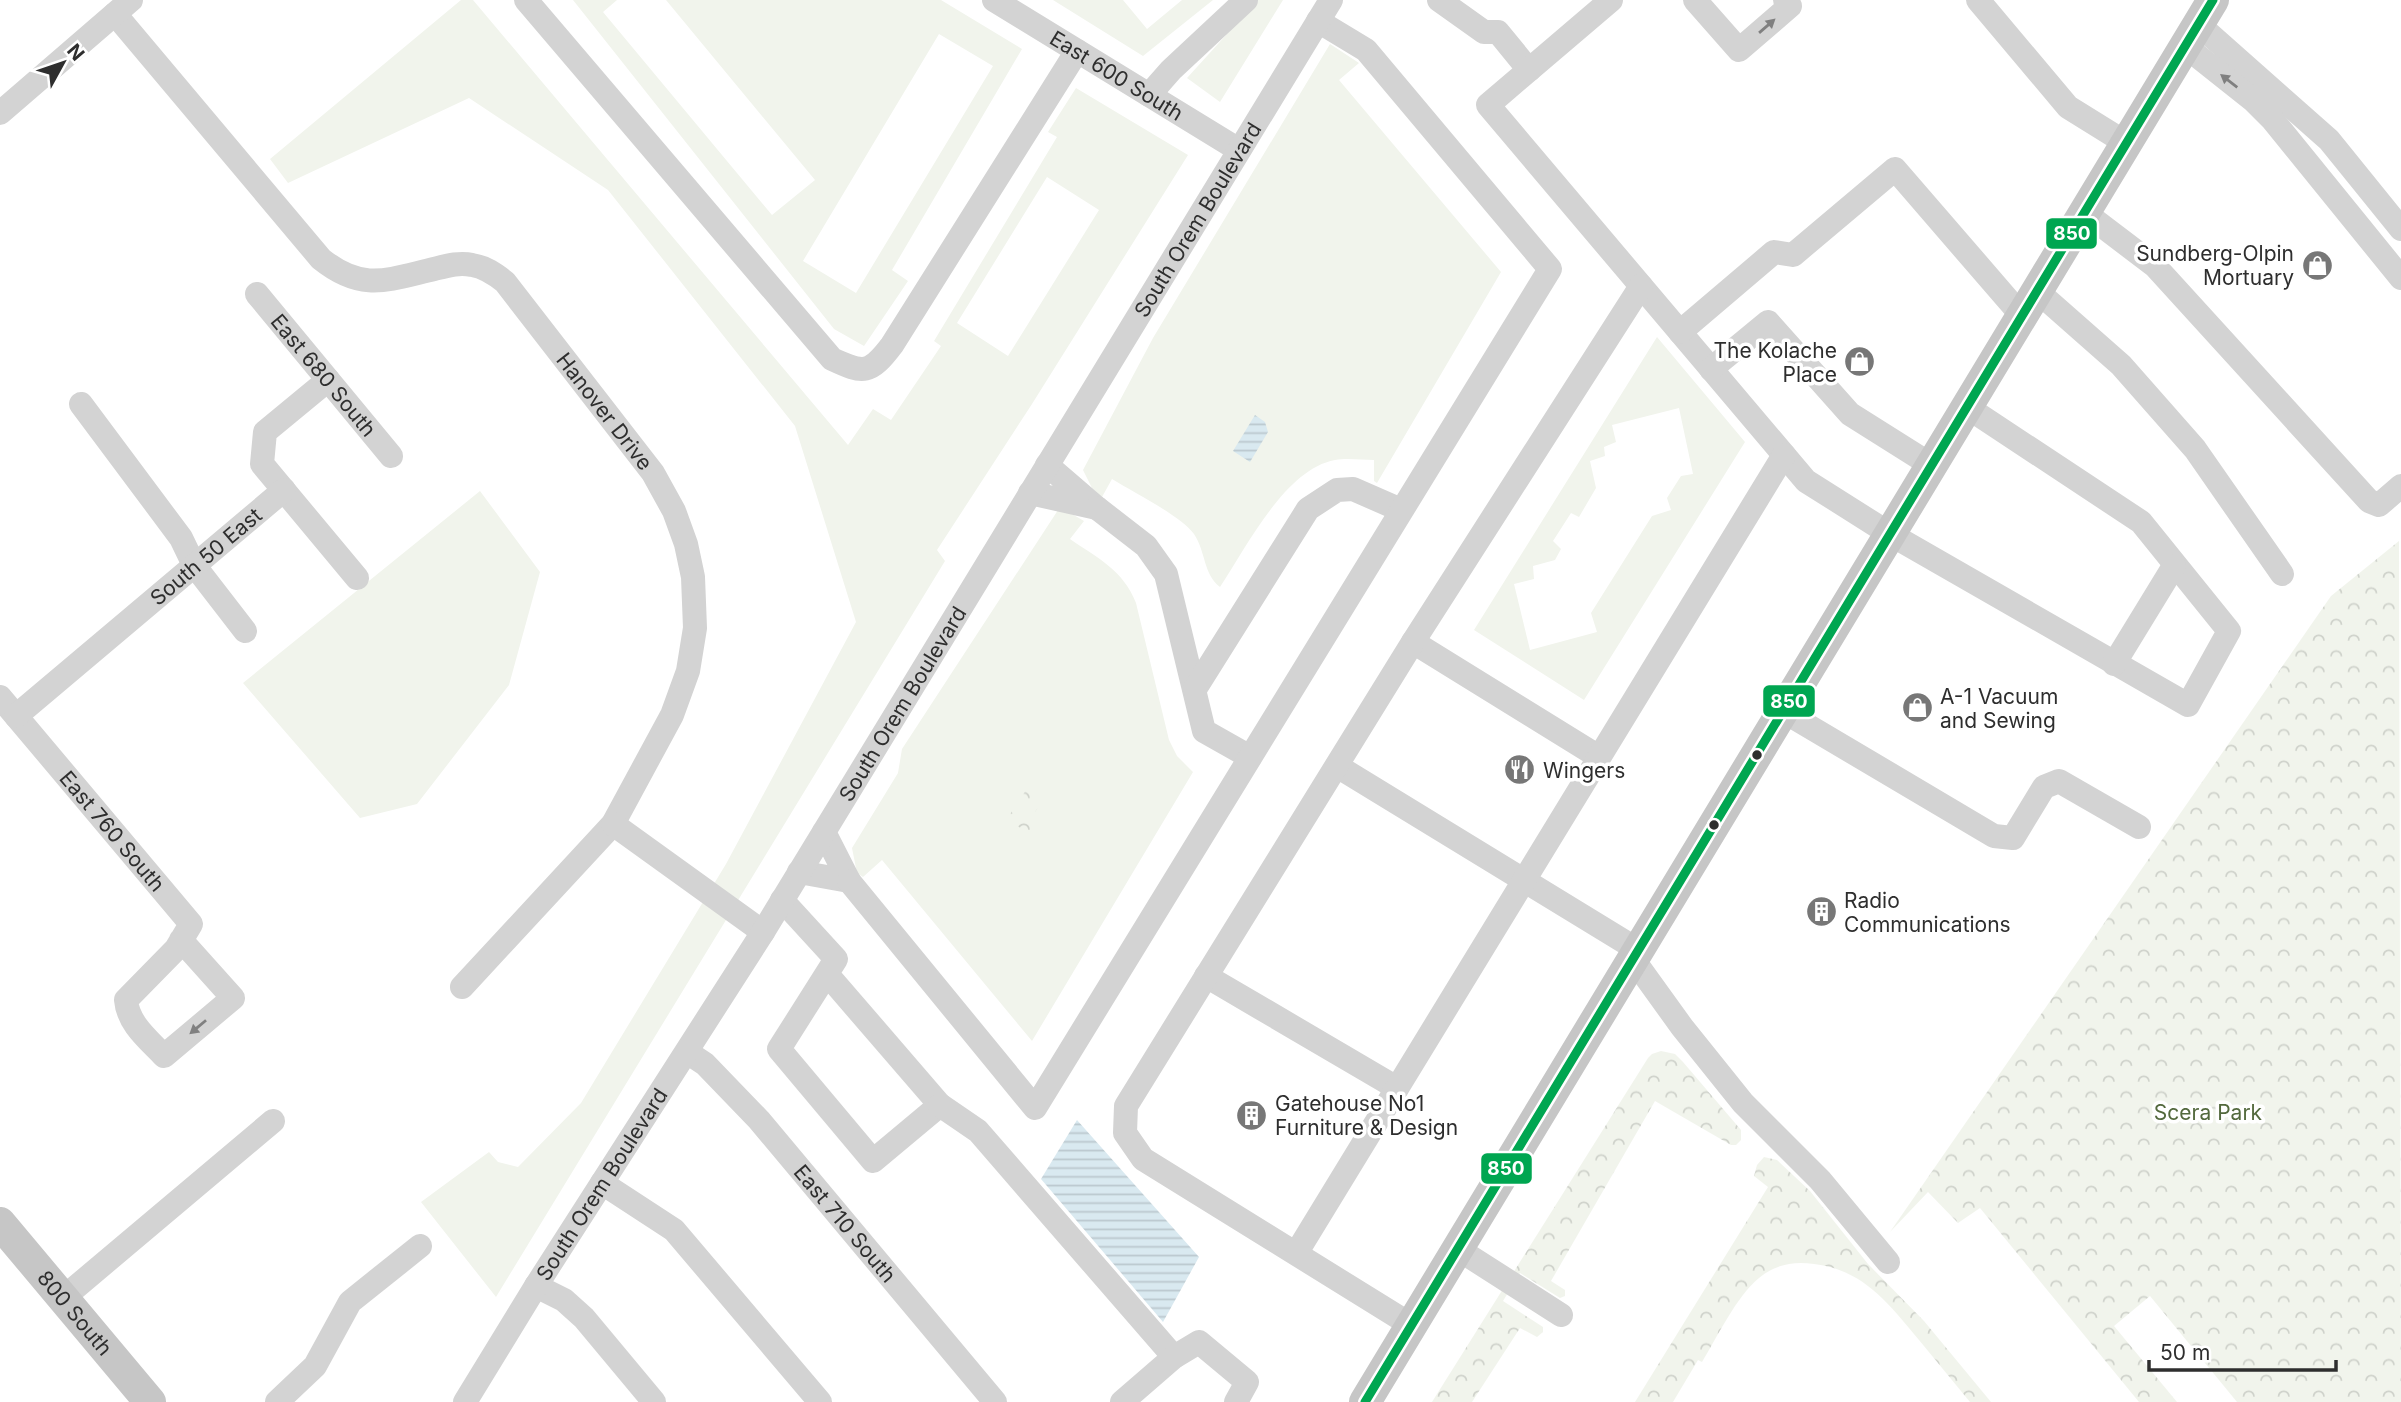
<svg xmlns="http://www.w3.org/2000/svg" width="2401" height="1402" viewBox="0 0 2401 1402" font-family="Inter,sans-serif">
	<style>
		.grass { fill: #f1f4ec; fill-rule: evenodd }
		.park { fill: url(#park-crowns) }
		.water { fill: url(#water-rules) }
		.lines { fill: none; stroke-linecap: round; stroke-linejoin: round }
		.minor { stroke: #d3d3d3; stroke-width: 24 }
		.major { stroke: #c6c6c6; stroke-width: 32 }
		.bus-1-casing { stroke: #fff; stroke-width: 14 }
		.bus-1 { stroke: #00a651; stroke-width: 9 }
		.oneway { fill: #808080 }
		.bus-dot { fill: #2e2e2e; stroke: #fff; stroke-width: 2.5 }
		.labels { text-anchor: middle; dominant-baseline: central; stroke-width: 7; stroke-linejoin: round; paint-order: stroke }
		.street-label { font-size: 21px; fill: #2e2e2e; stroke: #fff }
		.poi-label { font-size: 21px; fill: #2e2e2e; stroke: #fff; text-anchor: start }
		.park-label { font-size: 21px; fill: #53693d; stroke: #fff }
		.line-badge { stroke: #fff; stroke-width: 2.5 }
		.badge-label { font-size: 19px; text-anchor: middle; font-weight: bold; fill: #fff }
	</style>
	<defs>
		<pattern id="park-crowns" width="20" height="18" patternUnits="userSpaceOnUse" patternTransform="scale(1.75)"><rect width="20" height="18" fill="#f1f4ec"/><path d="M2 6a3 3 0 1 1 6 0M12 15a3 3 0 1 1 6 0" fill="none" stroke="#cfd2cb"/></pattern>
		<pattern id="water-rules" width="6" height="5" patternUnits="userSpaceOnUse" patternTransform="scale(1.75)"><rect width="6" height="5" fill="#d9e9f0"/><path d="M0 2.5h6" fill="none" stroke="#bbc8ce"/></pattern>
	</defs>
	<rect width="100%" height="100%" fill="#fff"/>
	<path class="grass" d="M 461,0 L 473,0 L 848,445 L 873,409 L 891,420 L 941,346 L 934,341 L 1057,137 L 1048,132 L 1076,88 L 1188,155 L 1032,404 L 937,550 L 945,561 L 496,1297 L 421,1202 L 489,1152 L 498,1162 L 518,1167 L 581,1103 L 726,864 L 856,622 L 795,426 L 608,190 L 469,98 L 288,183 L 270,159 ZM 1047,177 L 1099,210 L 1008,356 L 957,323 Z
		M 573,0 L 617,0 L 603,12 L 772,215 L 815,180 L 666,0 L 941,0 L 1022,49 L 892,270 L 908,281 L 864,346 L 834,329 ZM 939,34 L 993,66 L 856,293 L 803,261 Z
		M 1053,0 L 1123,0 L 1147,29 L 1182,0 L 1213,0 L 1143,56 Z
		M 1258,0 L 1283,0 L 1220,102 L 1187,78 Z
		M 1330,44 L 1359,63 L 1339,80 L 1501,272 L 1377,483 L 1374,481 L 1374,460 C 1362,460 1347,458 1335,460 C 1285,469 1246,548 1220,587 C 1203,574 1206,552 1194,534 C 1181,516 1133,492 1112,479 L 1102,497 L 1092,488 L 1083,470 L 1153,338 Z
		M 1657,337 L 1745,442 L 1584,700 L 1474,630 ZM 1679,408 L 1693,474 L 1681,476 L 1667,498 L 1671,510 L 1652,516 L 1591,613 L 1597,632 L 1530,650 L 1514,584 L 1534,579 L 1533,566 L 1555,560 L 1561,549 L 1553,541 L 1571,513 L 1579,517 L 1596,488 L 1590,461 L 1605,456 L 1604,447 L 1616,442 L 1612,425 Z
		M 480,491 L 540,572 L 509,685 L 417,804 L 360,818 L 243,683 Z
		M 1060,507 L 1084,521 L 1070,539 C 1099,559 1123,570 1136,603 L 1169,740 L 1177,756 L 1193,772 L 1032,1041 L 882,860 L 863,877 L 857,873 L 852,848 L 898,773 L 902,749 Z"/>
	<path class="park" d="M 2399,541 L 2401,1402 L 2237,1402 L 2150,1296 L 2114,1326 L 2177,1402 L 2139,1402 L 1980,1208 L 1958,1223 L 1928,1192 L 1890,1232 L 2331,596 Z
		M 1026,790 L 1042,801 L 1033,815 L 1044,822 L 1034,837 L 1007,819 Z
		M 1661,1051 L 1675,1054 L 1683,1062 L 1741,1130 L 1741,1140 L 1736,1145 L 1731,1145 L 1655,1101 L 1551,1281 L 1565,1290 L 1565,1296 L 1560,1298 L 1520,1273 L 1503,1301 L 1543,1327 L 1543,1332 L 1537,1337 L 1520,1328 L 1472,1402 L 1432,1402 L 1648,1058 L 1652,1054 Z
		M 1764,1157 L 1777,1160 L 1810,1191 L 1868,1264 L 1924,1321 L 1991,1402 L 1970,1402 C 1953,1381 1936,1361 1919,1340 C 1889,1304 1864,1270 1814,1264 C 1794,1261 1776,1264 1759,1278 C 1736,1297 1718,1336 1702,1362 L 1698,1360 L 1673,1402 L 1635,1402 L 1768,1187 L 1754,1176 L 1757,1165 Z"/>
	<path class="water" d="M 1255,415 L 1265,422 L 1268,432 L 1250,462 L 1233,451 Z
		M 1077,1120 L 1199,1257 L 1163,1322 L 1041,1179 Z"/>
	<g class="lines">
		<g class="minor">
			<path d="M 526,0 L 832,359 C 864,374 870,374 892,345 L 1077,51"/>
			<path id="s1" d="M 994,0 L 1239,150"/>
			<path d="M 1439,0 L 1484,32 L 1498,32 L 1529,70"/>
			<path d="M 1611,0 L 1488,105 L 1806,481 L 1890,534 L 2188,705 L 2229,631 L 2141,522 L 1967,407"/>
			<path d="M 1695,0 L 1739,50 L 1790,6 L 1785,0"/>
			<path d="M 1978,0 L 2068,107 L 2126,143"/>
			<path id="s2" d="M 115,14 L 321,259 C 362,292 387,280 434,269 C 446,266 459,262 472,265 C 485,267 495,274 505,282 L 653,473 L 674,511 L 686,544 L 693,577 L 695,628 L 688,671 L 672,715 L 613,824 L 462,987"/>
			<path d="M 2198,24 L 2329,140 L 2401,229"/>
			<path d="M 2185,46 L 2253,100 L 2272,119 L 2401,278"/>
			<path d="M 1149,95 L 1171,70 L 1246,0"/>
			<path d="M 0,113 L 131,0"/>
			<path d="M 2084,212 L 2155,266 L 2369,501 L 2379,505 L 2401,486"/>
			<path d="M 2037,291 L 2121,365 L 2195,449 L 2282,574"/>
			<path id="s3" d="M 257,294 L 391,456"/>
			<path d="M 1680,332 L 1774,252 L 1793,255 L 1895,169 L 2022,316"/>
			<path d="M 1711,369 L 1768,322 L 1850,414 L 1931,465"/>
			<path d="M 328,380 L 265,432 L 262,464 L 357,578"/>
			<path d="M 81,404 L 181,538 L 194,565 L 245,631"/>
			<path d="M 1030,493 L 1097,508 L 1047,465"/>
			<path d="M 1097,508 L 1146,546 L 1166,574 L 1204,731 L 1250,757"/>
			<path d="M 1413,642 L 1599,757"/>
			<path d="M 2114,664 L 2174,566"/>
			<path d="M 1195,689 L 1308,509 L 1337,490 L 1353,489 L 1401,510"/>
			<path id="s4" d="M 0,697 L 191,924 L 176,949 L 126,1000 C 128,1024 149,1040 164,1056 L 233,998 L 181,940"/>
			<path d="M 1783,711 L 1994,836 L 2013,838 L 2044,787 L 2059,781 L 2139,827"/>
			<path id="s5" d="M 16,716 L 284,490"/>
			<path d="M 1337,766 L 1638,950"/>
			<path d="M 613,824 L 763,932"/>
			<path d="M 799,872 L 849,881 L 824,832"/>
			<path d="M 849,881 L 1035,1108 L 1550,269 L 1366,50 L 1318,21"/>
			<path d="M 782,900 L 836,959 L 779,1049 L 873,1161 L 940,1105 L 827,974"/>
			<path d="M 1633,959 L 1682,1027 L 1743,1103 L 1820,1180 L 1888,1262"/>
			<path d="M 1206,976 L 1397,1088"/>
			<path id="s6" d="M 687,1052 L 705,1064 L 759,1120 L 995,1402"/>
			<path d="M 940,1105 L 978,1131 L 1174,1357"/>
			<path d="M 602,1183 L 674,1230 L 820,1402"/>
			<path d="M 1458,1249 L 1561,1315"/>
			<path d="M 1297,1252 L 1784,455"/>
			<path d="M 536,1286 L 564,1300 L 584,1318 L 654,1402"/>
			<path d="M 63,1298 L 273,1121"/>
			<path d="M 1411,1325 L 1143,1159 L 1125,1133 L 1126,1106 L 1413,642 L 1641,286"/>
			<path d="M 277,1402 L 315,1366 L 350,1302 L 420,1246"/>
			<path id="s7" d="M 465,1402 L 536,1286 L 763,932 L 1331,0"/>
			<path d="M 1122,1402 L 1174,1357 L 1199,1342 L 1247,1382 L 1236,1402"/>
		</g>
		<g class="major">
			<path id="s8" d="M 0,1223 L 150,1402"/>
			<path d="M 1365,1402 L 2213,0"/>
		</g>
		<defs>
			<path id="bus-1" d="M 1365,1402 L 2213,0"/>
		</defs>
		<use href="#bus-1" class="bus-1-casing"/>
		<use href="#bus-1" class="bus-1"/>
	</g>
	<defs><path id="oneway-solid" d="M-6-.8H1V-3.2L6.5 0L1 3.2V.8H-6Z" transform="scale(1.75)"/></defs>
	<g class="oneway">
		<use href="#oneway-solid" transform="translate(1767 26) rotate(-41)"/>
		<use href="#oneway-solid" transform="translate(2229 81) rotate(-142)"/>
		<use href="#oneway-solid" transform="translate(198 1027) rotate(140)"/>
	</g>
	<defs>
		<symbol id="shop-disc" viewBox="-11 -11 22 22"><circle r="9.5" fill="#777" stroke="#fff"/><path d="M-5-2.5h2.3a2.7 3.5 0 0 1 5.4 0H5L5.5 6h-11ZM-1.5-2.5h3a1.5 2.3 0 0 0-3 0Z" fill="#fff"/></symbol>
		<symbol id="restaurant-disc" viewBox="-11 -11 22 22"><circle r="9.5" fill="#777" stroke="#fff"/><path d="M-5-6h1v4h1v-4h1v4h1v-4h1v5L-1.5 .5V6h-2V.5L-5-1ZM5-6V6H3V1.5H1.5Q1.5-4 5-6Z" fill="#fff"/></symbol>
		<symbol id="building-disc" viewBox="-11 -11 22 22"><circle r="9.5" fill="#777" stroke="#fff"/><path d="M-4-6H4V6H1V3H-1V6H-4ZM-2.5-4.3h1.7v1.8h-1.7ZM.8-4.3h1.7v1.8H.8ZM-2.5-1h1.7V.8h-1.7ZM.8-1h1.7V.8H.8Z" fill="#fff"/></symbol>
	</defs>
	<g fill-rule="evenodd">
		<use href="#shop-disc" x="2300" y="248" width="35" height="35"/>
		<use href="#shop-disc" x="1842" y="344" width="35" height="35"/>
		<use href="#shop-disc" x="1900" y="690" width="35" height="35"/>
		<use href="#restaurant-disc" x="1502" y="752" width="35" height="35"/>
		<use href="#building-disc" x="1804" y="894" width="35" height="35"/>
		<use href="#building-disc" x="1234" y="1098" width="35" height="35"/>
	</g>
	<g class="bus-dot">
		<circle cx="1757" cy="755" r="6"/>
		<circle cx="1714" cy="825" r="6"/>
	</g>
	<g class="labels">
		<g class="street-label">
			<text stroke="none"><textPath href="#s1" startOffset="144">East 600 South</textPath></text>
			<text stroke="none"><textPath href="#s7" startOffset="1391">South Orem Boulevard</textPath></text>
			<text stroke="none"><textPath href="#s3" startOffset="105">East 680 South</textPath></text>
			<text stroke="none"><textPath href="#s2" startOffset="679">Hanover Drive</textPath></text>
			<text stroke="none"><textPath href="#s5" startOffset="248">South 50 East</textPath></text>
			<text stroke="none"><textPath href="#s7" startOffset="824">South Orem Boulevard</textPath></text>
			<text stroke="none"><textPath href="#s4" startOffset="175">East 760 South</textPath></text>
			<text stroke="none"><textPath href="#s7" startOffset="257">South Orem Boulevard</textPath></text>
			<text stroke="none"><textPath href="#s6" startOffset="234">East 710 South</textPath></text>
			<text stroke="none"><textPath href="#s8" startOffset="117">800 South</textPath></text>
		</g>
		<g class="poi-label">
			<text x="2294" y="253" text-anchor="end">Sundberg-Olpin<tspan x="2294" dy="24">Mortuary</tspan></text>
			<text x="1837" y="350" text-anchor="end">The Kolache<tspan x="1837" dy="24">Place</tspan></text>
			<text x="1940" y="696">A-1 Vacuum<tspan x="1940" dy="24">and Sewing</tspan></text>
			<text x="1543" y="770">Wingers</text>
			<text x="1844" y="900">Radio<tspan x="1844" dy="24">Communications</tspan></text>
			<text x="1275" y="1103">Gatehouse No1<tspan x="1275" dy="24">Furniture &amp; Design</tspan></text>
		</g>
		<g class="park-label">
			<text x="2208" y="1112">Scera Park</text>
		</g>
	</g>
	<g class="line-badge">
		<rect x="2045" y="217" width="53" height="33" rx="7" fill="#00a651"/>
		<rect x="1762" y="684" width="54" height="34" rx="7" fill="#00a651"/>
		<rect x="1480" y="1152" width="53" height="33" rx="7" fill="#00a651"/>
	</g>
	<g class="badge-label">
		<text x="2072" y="240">850</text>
		<text x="1789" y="708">850</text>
		<text x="1506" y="1175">850</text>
	</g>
	<g transform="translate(63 63) rotate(50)" stroke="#ffffff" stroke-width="5" paint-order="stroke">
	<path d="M0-5L12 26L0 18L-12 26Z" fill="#2e2e2e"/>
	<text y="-10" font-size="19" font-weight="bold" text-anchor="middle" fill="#2e2e2e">N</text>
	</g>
	<path d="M2149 1360v10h187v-10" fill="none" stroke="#2e2e2e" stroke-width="3.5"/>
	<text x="2160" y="1360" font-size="21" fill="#2e2e2e" stroke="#ffffff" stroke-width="5" paint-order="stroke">50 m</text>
</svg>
